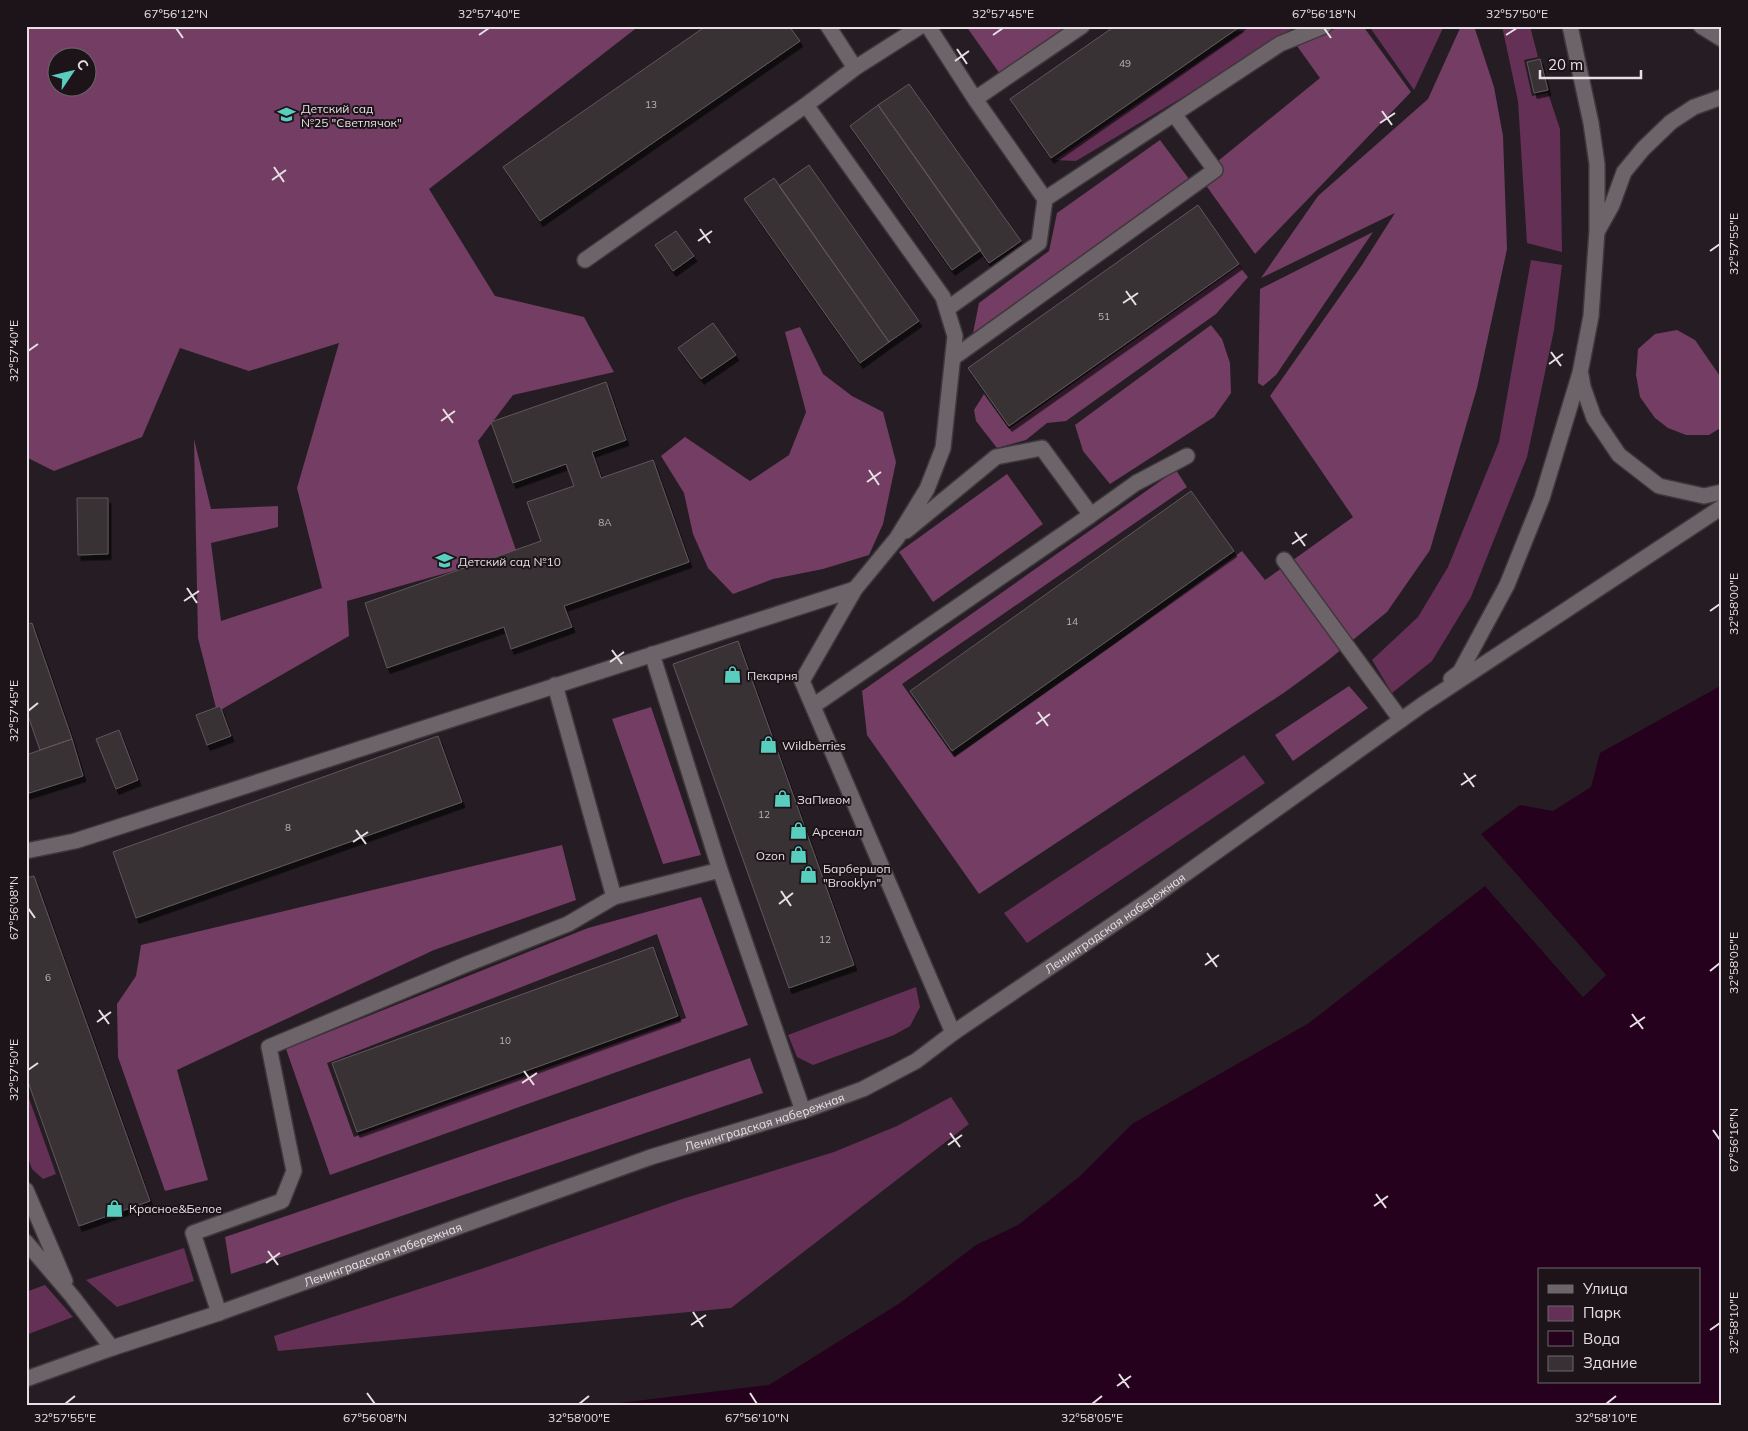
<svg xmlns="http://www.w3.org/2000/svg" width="1748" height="1431" viewBox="0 0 1748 1431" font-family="Mulish,sans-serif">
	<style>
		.green { fill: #653056 }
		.forest { fill: #743d64; fill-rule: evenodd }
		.water { fill: #26011d; fill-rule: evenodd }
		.pier { fill: #251d23 }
		.building { fill: #383035; stroke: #60575d; filter: url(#shadow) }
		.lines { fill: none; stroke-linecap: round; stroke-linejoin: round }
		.lane-casing { stroke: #3e383c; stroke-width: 18 }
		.secondary-casing { stroke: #3e383c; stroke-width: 18 }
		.lane { stroke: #6d646a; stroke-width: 15 }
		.secondary { stroke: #6d646a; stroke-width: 15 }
		.ticks { fill: none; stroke: #e6e0e4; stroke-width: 2 }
		.labels { text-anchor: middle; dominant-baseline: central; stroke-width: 4; stroke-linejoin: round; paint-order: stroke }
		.number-label { font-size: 10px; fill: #bab4b8 }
		.poi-label { font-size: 12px; fill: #e6e0e4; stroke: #1c1419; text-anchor: start }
		.street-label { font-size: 12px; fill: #e6e0e4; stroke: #1c1419 }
		.neatline { fill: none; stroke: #e6e0e4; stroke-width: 2 }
		.ticks-label { font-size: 12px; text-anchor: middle; fill: #e6e0e4 }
	</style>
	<defs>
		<filter id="shadow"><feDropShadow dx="3" dy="5.5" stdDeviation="0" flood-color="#0009"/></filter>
	</defs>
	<rect width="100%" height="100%" fill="#251d23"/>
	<path class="green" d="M 1251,26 L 1296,26 L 1235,66 L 1076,161 L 1055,160 Z
		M 1369,26 L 1444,26 L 1414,90 Z
		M 1502,26 L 1530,26 L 1538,57 L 1524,60 L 1532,96 L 1548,93 L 1560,129 L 1562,252 L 1527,243 L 1518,101 Z
		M 1531,260 L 1562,265 L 1554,330 L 1527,457 L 1471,597 L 1432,661 L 1392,693 L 1372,660 L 1418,617 L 1448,567 L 1499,442 Z
		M 1244,755 L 1265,783 L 1027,943 L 1004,913 Z
		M 916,987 L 920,1007 L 910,1026 L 894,1035 L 813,1065 L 797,1057 L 788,1035 Z
		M 26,1090 L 56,1174 L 43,1179 L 32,1169 L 26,1152 Z
		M 951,1097 L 969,1124 L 731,1308 L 278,1351 L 274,1336 L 484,1268 L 682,1199 L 834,1152 L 897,1126 Z
		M 184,1248 L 194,1281 L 117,1307 L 86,1280 Z
		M 45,1285 L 73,1317 L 26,1335 L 26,1292 Z"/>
	<path class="forest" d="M 26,26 L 639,26 L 429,189 L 495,296 L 584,317 L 614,372 L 513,395 L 478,441 L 517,553 L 347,601 L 349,636 L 217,712 L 198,638 L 194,439 L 211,509 L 278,506 L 278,527 L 211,543 L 221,621 L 322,588 L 297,488 L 339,343 L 249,371 L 180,348 L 142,437 L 54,471 L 26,457 ZM 58,58 L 88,58 L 88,88 L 58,88 Z
		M 966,26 L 1068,26 L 1000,74 Z
		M 1341,26 L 1363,26 L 1411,92 L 1255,254 L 1205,184 L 1224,170 L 1218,161 L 1320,78 L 1297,46 Z
		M 1461,26 L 1474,26 L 1494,87 L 1503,136 L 1507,249 L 1477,388 L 1430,550 L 1387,612 L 1326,662 L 1285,692 L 979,894 L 867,735 L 862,691 L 1176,470 L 1187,487 L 902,684 L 954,757 L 1113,645 L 1242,551 L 1265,580 L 1353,517 L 1270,396 L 1362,265 L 1395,213 L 1261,278 L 1318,196 L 1428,99 Z
		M 1160,140 L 1189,179 L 972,338 L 979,303 L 1049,251 L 1057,213 Z
		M 1373,232 L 1276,375 L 1263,386 L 1258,383 L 1260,289 Z
		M 1239,266 L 1248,277 L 1216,314 L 1066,421 L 1047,423 L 1026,440 L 997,448 L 976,421 L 974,410 L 984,394 L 1009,429 Z
		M 1211,325 L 1222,339 L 1230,363 L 1231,393 L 1214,417 L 1110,484 L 1083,451 L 1075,425 Z
		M 800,327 L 823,374 L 852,396 L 883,412 L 896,462 L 883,524 L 869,555 L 823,569 L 773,579 L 733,594 L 708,568 L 693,534 L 684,493 L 661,456 L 685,437 L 750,481 L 789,455 L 806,412 L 785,332 Z
		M 1677,330 L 1695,340 L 1722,379 L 1722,427 L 1709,435 L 1686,435 L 1668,428 L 1655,418 L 1640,397 L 1636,375 L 1638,349 L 1655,334 Z
		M 1007,474 L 1043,524 L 933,602 L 899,552 Z
		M 1349,686 L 1368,708 L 1293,761 L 1275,735 Z
		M 651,707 L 701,855 L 663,864 L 612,719 Z
		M 562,845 L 576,900 L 434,950 L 177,1070 L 208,1180 L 165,1191 L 118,1057 L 117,1004 L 136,976 L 141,945 Z
		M 701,897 L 748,1025 L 330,1175 L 286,1049 L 588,928 ZM 657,934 L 686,1018 L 354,1137 L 327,1063 Z
		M 750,1058 L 763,1093 L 231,1274 L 225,1237 Z"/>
	<path class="water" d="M 1722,685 L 1722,1405 L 603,1405 L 769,1385 L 900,1303 L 976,1245 L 1018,1225 L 1079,1177 L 1132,1124 L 1309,1023 L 1485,886 L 1583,997 L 1606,975 L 1481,834 L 1520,805 L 1553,811 L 1591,787 L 1600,753 ZM 1539,1270 L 1699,1270 L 1699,1382 L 1539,1382 Z"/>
	<path class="pier" d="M 1509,866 L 1606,975 L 1583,997 L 1485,886 L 1487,885 L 1583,993 L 1602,975 L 1507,867 Z"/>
	<path class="building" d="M 706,26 L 789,26 L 800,41 L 540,221 L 503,167 Z
		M 1115,26 L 1241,26 L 1051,158 L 1010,99 Z
		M 1540,59 L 1548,90 L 1534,93 L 1527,62 Z
		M 909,84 L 1021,241 L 989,263 L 878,105 Z
		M 878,105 L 981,250 L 952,270 L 850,126 Z
		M 809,165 L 919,321 L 889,342 L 779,186 Z
		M 774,178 L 889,342 L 860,363 L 744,199 Z
		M 1198,205 L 1239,264 L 1009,426 L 968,368 Z
		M 676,231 L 694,256 L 673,271 L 655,245 Z
		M 713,323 L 736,355 L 701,379 L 678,348 Z
		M 606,382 L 626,440 L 592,452 L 601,478 L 653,460 L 689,562 L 564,606 L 572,627 L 511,649 L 504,627 L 387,668 L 365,603 L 541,541 L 527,502 L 574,486 L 566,464 L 513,483 L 491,422 Z
		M 1191,491 L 1234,551 L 952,751 L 910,691 Z
		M 77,498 L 108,498 L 108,554 L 78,555 Z
		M 32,623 L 72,739 L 40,750 L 26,710 L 26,625 Z
		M 738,641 L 854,965 L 789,988 L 673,664 Z
		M 220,706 L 231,736 L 207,745 L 196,715 Z
		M 119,730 L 138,780 L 116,789 L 96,739 Z
		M 438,736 L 462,802 L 136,918 L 113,852 Z
		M 72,739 L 83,776 L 26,794 L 26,755 Z
		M 34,876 L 150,1201 L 79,1226 L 26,1076 L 26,878 Z
		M 653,947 L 678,1016 L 357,1132 L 332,1063 Z"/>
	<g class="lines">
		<defs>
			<path id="lane" d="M 828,26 L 855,68
				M 928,26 L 975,99 L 1045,199 L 1039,243 L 947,309
				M 975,99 L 1082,26
				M 806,105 L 943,297 L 955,336 L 943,448 L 927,489 L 897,538 L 855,589 L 802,681 L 953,1033
				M 1045,199 L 1280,44 L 1324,26
				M 585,260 L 806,105 L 855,68 L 921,26
				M 953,358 L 1215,170 L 1174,114
				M 906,531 L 996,457 L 1042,448 L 1091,515 L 1136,483 L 1187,456
				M 1284,560 L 1401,720
				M 652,654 L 720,870
				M 555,685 L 614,897
				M 813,706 L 1091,515
				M 26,851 L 75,841 L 855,589
				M 26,1190 L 65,1281
				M 26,1242 L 72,1296 L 112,1348
				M 219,1313 L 193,1233 L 282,1201 L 294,1171 L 269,1047 L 467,964 L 568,924 L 614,897 L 720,870 L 803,1111"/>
			<g id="secondary">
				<path d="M 1701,26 L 1722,39"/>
				<path d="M 1598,230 L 1612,205 L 1624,172 L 1643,149 L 1671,122 L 1694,107 L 1722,97"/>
				<path d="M 1581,375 L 1583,387 L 1594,418 L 1619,455 L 1659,486 L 1704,496 L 1722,492"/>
				<path d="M 1451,679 L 1460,672 L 1507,585 L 1542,498 L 1580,373 L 1591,316 L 1597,231 L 1597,164 L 1591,123 L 1570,26"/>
				<path id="s1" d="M 26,1379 L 112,1348 L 219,1313 L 651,1157 L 803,1111 L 863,1089 L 916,1061 L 953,1033 L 1146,902 L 1422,705 L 1722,507"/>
			</g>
		</defs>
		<use href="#lane" class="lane-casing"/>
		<use href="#secondary" class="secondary-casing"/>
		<use href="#lane" class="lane"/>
		<use href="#secondary" class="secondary"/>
	</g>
	<path class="ticks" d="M 176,28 L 183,38M 1324,28 L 1331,38M 479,35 L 489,28M 993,35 L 1003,28M 1506,35 L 1517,28M 957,49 L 967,64M 955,61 L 969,51M 1382,111 L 1392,125M 1380,123 L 1395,113M 274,167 L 284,182M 272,180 L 286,170M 700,229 L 710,243M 698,241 L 712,231M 1710,251 L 1720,244M 1126,291 L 1136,305M 1123,303 L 1138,293M 28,351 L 38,344M 1551,352 L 1561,366M 1549,364 L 1563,354M 443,409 L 453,423M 441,421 L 455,411M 869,470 L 879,485M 867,482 L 881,472M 1295,532 L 1305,546M 1292,544 L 1307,534M 187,588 L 197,603M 184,601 L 199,591M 1710,611 L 1720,604M 612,650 L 622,664M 610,662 L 624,652M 28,711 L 38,703M 1038,712 L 1048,726M 1036,724 L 1050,714M 1464,773 L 1474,787M 1461,785 L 1476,775M 356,830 L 366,844M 353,842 L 368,832M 781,891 L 791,906M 779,904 L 793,893M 28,908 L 35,918M 1207,953 L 1217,967M 1205,965 L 1219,955M 1710,971 L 1720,963M 99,1010 L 109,1024M 1632,1014 L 1643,1029M 97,1022 L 111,1012M 1630,1027 L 1645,1017M 28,1070 L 38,1063M 524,1071 L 534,1085M 522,1083 L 537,1073M 1713,1130 L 1720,1140M 950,1133 L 960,1147M 948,1145 L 962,1135M 1376,1194 L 1386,1208M 1374,1206 L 1388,1196M 268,1251 L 278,1265M 266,1263 L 280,1253M 693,1312 L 703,1327M 691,1325 L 706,1315M 1710,1330 L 1720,1323M 1119,1374 L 1129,1388M 1117,1386 L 1131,1376M 367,1393 L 375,1404M 750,1393 L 757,1404M 65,1404 L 75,1396M 579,1404 L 589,1396M 1092,1404 L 1102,1396M 1606,1404 L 1616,1396"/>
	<defs>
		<symbol id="school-bare" viewBox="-9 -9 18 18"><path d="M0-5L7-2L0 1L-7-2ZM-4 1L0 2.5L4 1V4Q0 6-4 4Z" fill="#59cebf" stroke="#1c1419" stroke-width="2.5" paint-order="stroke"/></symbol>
		<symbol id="shop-bare" viewBox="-9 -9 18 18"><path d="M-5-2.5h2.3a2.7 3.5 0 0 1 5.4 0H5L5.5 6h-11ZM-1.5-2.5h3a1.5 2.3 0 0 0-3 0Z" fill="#59cebf" stroke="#1c1419" stroke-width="2.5" paint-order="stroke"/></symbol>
	</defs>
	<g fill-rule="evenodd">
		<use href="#school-bare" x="274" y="102" width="25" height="25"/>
		<use href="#school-bare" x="432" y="548" width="25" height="25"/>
		<use href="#shop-bare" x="720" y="662" width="25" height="25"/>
		<use href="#shop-bare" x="756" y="732" width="25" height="25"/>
		<use href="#shop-bare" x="770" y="786" width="25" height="25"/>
		<use href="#shop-bare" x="786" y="818" width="25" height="25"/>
		<use href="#shop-bare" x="786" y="842" width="25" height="25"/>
		<use href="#shop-bare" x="796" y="862" width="25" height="25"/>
		<use href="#shop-bare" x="102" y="1196" width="25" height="25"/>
	</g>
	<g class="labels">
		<g class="number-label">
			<text x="1125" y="63">49</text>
			<text x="651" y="104">13</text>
			<text x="1104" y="316">51</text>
			<text x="605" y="522">8А</text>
			<text x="1072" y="621">14</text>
			<text x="764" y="814">12</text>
			<text x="288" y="827">8</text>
			<text x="825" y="939">12</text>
			<text x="48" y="977">6</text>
			<text x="505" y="1040">10</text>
		</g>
		<g class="poi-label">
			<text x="301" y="108">Детский сад<tspan x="301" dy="14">№25 "Светлячок"</tspan></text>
			<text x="458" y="561">Детский сад №10</text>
			<text x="747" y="675">Пекарня</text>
			<text x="782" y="745">Wildberries</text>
			<text x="797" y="799">ЗаПивом</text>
			<text x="812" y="831">Арсенал</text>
			<text x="785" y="855" text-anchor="end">Ozon</text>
			<text x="823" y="868">Барбершоп<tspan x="823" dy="14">"Brоoklyn"</tspan></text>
			<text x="129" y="1208">Красное&amp;Белое</text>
		</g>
		<g class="street-label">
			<text stroke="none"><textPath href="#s1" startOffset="1188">Ленинградская набережная</textPath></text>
			<text stroke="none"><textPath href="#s1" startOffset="782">Ленинградская набережная</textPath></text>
			<text stroke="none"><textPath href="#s1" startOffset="378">Ленинградская набережная</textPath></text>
		</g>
	</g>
	<rect width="1748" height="1431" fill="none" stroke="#1c1419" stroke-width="55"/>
	<rect x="1538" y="1268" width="162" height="115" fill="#1c1419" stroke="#6d666a"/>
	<rect x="1548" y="1285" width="25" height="8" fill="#6d646a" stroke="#6d666a"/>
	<text x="1583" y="1294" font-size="15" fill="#e6e0e4">Улица</text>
	<rect x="1548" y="1306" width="25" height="15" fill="#653056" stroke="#6d666a"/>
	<text x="1583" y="1318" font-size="15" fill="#e6e0e4">Парк</text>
	<rect x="1548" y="1331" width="25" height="15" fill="#26011d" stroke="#6d666a"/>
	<text x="1583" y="1344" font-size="15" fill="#e6e0e4">Вода</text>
	<rect x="1548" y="1356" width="25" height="15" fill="#383035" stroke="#6d666a"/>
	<text x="1583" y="1368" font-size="15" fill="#e6e0e4">Здание</text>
	<g transform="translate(72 72) rotate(55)"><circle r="24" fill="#1c1419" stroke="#6d666a"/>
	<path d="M0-4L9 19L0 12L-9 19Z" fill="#59cebf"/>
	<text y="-8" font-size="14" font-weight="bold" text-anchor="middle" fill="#e6e0e4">С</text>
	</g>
	<path d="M1540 70v8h101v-8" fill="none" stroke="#e6e0e4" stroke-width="2.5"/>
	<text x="1548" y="70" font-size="15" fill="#e6e0e4" stroke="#1c1419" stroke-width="4" paint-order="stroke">20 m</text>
	<rect x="28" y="28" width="1692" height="1376" class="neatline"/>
	<g class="ticks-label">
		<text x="176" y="18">67°56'12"N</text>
		<text x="489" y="18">32°57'40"E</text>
		<text x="1003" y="18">32°57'45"E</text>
		<text x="1324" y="18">67°56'18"N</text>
		<text x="1517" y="18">32°57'50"E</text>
		<text transform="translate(1734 244) rotate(-90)" y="4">32°57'55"E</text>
		<text transform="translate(14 351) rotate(-90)" y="4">32°57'40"E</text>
		<text transform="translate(1734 604) rotate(-90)" y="4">32°58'00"E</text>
		<text transform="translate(14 711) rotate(-90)" y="4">32°57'45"E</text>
		<text transform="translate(14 908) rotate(-90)" y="4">67°56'08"N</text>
		<text transform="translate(1734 963) rotate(-90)" y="4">32°58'05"E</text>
		<text transform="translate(14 1070) rotate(-90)" y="4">32°57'50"E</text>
		<text transform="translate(1734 1140) rotate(-90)" y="4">67°56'16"N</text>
		<text transform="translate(1734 1323) rotate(-90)" y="4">32°58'10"E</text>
		<text x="65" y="1422">32°57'55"E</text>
		<text x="375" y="1422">67°56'08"N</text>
		<text x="579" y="1422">32°58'00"E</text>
		<text x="757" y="1422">67°56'10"N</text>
		<text x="1092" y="1422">32°58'05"E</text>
		<text x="1606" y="1422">32°58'10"E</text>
	</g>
</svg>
